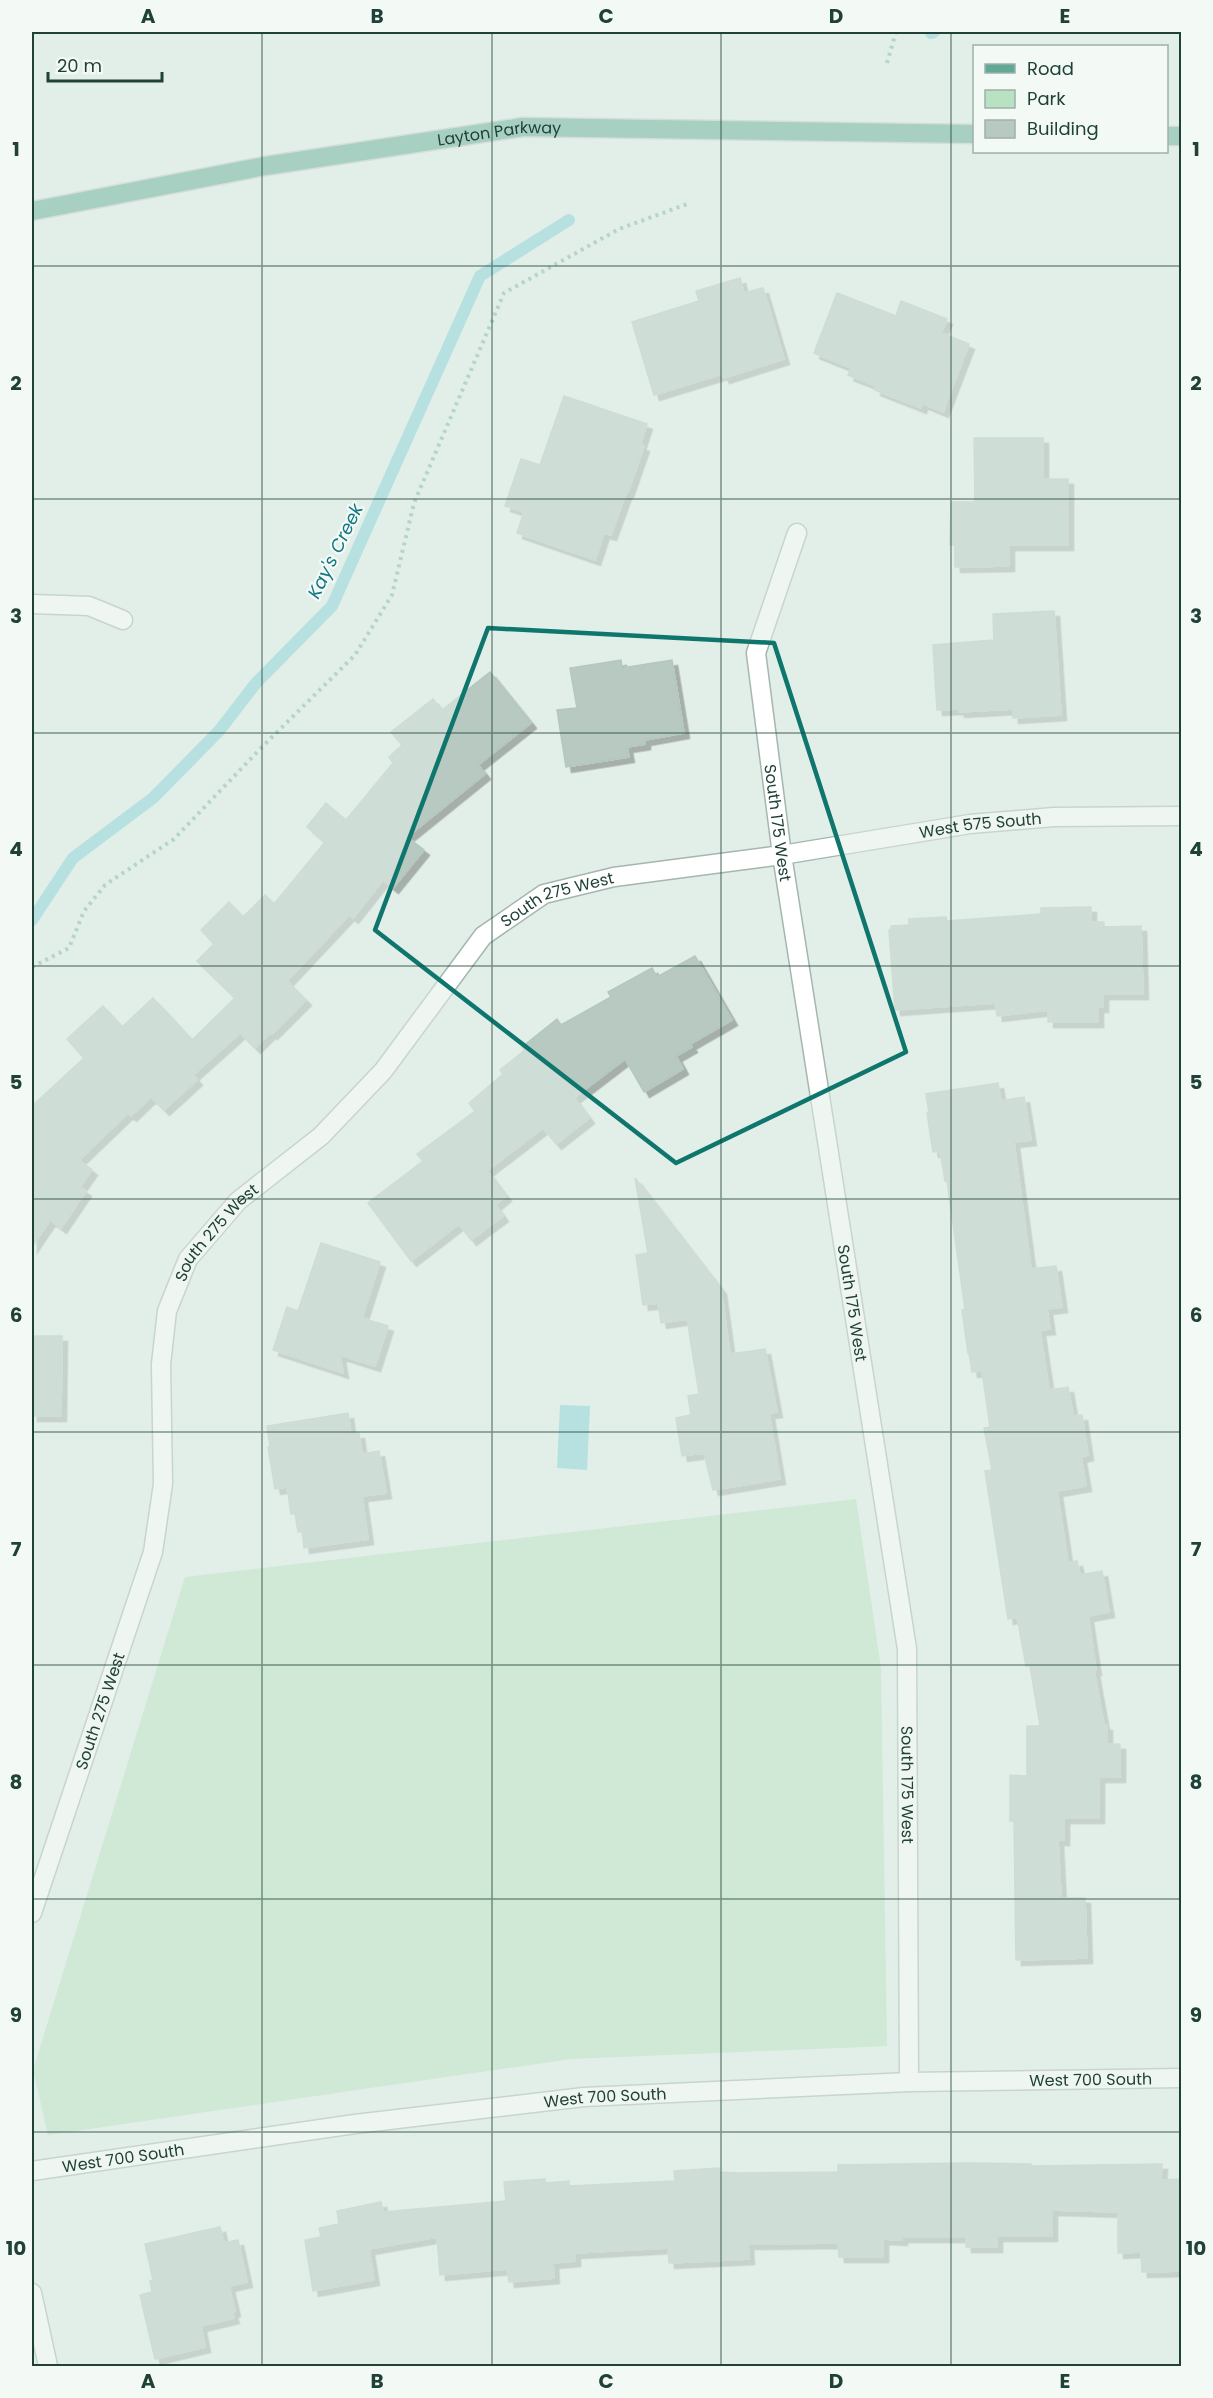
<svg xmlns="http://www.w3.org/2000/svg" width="1213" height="2398" viewBox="0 0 1213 2398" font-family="Poppins,sans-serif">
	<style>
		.green { fill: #b8e2c2 }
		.water { fill: #83cfd9 }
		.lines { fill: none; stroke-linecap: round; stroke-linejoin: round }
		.stream { stroke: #83cfd9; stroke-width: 12 }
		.building { fill: #b7c9c1; stroke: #b3c8bf; stroke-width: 1.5; filter: url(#shadow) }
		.minor-casing { stroke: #a4b7af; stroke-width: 21 }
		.major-casing { stroke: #c0cac7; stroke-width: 21 }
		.path { stroke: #7eb5a2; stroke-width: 4; stroke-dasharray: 3 4.5; stroke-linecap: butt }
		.minor { stroke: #fff; stroke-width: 18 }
		.major { stroke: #61a994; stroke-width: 18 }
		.marked { fill: none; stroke: #0f766e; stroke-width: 4.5; stroke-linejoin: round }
		.grid { fill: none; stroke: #1f4137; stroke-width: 1.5; stroke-opacity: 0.55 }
		.labels { text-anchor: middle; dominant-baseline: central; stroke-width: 4.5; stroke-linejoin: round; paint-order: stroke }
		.street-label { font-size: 16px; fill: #1f4137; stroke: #f3faf6 }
		.water-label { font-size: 18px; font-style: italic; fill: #127685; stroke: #f3faf6 }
		.neatline { fill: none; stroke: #1f4137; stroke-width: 2 }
		.grid-label { font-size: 20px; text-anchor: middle; font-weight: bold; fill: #1f4137 }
	</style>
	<defs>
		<filter id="shadow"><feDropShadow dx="5.5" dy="5.5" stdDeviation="0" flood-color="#0004"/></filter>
	</defs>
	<rect width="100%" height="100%" fill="#e2eee8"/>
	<path class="green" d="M 856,1499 L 881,1668 L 887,2046 L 571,2059 L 48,2135 L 33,2070 L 185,1577 Z"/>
	<path class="water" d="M 560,1405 L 590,1406 L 587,1470 L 557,1468 Z"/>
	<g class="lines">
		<path class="stream" d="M 931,33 L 934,32
			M 32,920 L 73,858 L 153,798 L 219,731 L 256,683 L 332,606 L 480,276 L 569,220"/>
	</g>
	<path class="building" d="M 740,278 L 744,293 L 763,288 L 784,359 L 724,378 L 722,374 L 654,395 L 632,322 L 699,301 L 696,291 Z
		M 837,293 L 896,316 L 901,301 L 947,319 L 941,333 L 969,344 L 943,412 L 922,403 L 921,408 L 875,390 L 876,386 L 848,375 L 851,368 L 814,353 Z
		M 564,396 L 647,424 L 640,445 L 644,446 L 628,492 L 627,491 L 611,535 L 604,533 L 595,560 L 517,533 L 524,512 L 505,506 L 521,459 L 540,465 Z
		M 974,438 L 1043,438 L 1043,479 L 1068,479 L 1068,545 L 1009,545 L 1009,566 L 955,567 L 955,545 L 950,545 L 951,502 L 975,502 Z
		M 1054,611 L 1061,715 L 1013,718 L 1013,709 L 959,712 L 959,709 L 937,710 L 933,645 L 994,640 L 993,614 Z
		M 621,660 L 622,668 L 672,660 L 684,733 L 645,740 L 645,744 L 627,747 L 629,757 L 566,767 L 557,710 L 577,708 L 570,668 Z
		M 490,672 L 531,723 L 478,765 L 485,774 L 407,837 L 424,850 L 393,888 L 383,880 L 353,918 L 349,915 L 287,981 L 306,1000 L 272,1034 L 270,1033 L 255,1048 L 240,1033 L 193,1075 L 197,1080 L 164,1110 L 151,1097 L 131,1116 L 128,1113 L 79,1160 L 92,1170 L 80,1187 L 86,1191 L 61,1228 L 50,1220 L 32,1247 L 32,1106 L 84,1058 L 67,1039 L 103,1006 L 122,1027 L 153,998 L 192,1040 L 235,998 L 197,961 L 214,944 L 201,930 L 229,902 L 243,917 L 265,895 L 274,904 L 325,842 L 307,827 L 326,803 L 346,820 L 393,763 L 389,757 L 402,745 L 391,732 L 433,699 L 442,710 Z
		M 1091,907 L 1091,922 L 1104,922 L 1104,927 L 1141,926 L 1143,994 L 1103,994 L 1103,1007 L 1098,1007 L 1098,1022 L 1048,1022 L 1048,1010 L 997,1016 L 995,1003 L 895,1010 L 889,930 L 891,930 L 891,926 L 909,925 L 909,919 L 946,917 L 947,921 L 1041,914 L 1041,908 Z
		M 695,956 L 732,1020 L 690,1044 L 692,1047 L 676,1056 L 683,1069 L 644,1092 L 625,1059 L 574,1098 L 589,1118 L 556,1144 L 543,1128 L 487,1171 L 506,1196 L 495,1205 L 503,1216 L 471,1240 L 459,1224 L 411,1261 L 368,1203 L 423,1161 L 417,1154 L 475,1111 L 469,1103 L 503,1074 L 500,1070 L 525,1050 L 522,1047 L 557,1019 L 561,1025 L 611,997 L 608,992 L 652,968 L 657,977 Z
		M 998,1083 L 1001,1101 L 1024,1097 L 1031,1140 L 1014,1142 L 1031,1269 L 1056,1266 L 1062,1307 L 1047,1309 L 1050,1329 L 1040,1330 L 1049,1390 L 1068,1387 L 1073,1416 L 1082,1415 L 1088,1455 L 1081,1457 L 1086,1486 L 1057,1491 L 1068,1563 L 1077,1561 L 1080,1575 L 1102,1571 L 1109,1612 L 1088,1616 L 1096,1670 L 1094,1670 L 1104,1725 L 1107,1725 L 1107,1744 L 1120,1744 L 1120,1777 L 1099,1777 L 1099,1818 L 1064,1818 L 1064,1840 L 1058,1840 L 1061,1898 L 1085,1898 L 1087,1958 L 1016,1960 L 1014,1821 L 1010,1821 L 1010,1775 L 1027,1776 L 1027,1726 L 1040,1726 L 1030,1666 L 1026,1666 L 1017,1617 L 1008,1619 L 985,1471 L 992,1470 L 984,1428 L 990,1427 L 982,1371 L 972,1372 L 969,1352 L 968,1353 L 962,1310 L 965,1309 L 947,1181 L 945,1181 L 940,1151 L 933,1152 L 927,1113 L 929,1113 L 926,1094 Z
		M 635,1178 L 721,1289 L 730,1354 L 765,1349 L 777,1412 L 769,1413 L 780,1479 L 713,1490 L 704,1453 L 682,1456 L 676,1418 L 691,1415 L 688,1396 L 699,1394 L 687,1319 L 661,1323 L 658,1303 L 643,1305 L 636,1255 L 648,1253 Z
		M 321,1243 L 380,1262 L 362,1318 L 388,1326 L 375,1366 L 340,1355 L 343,1373 L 273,1350 L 287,1307 L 298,1311 Z
		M 32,1336 L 62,1336 L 61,1416 L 32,1416 Z
		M 348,1413 L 351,1434 L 359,1433 L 362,1454 L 379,1451 L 386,1493 L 362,1496 L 368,1539 L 304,1548 L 302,1531 L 298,1532 L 295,1513 L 291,1514 L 287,1487 L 275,1489 L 268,1447 L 270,1447 L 267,1426 Z
		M 966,2163 L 1031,2164 L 1031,2166 L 1162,2164 L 1161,2180 L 1182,2179 L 1182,2271 L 1142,2272 L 1141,2252 L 1118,2253 L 1118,2212 L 1052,2210 L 1052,2236 L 997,2236 L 997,2247 L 966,2247 L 966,2237 L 902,2237 L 902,2240 L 883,2239 L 883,2257 L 839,2257 L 838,2243 L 748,2244 L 749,2259 L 669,2263 L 668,2248 L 575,2253 L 575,2261 L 553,2263 L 554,2278 L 509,2282 L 507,2269 L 440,2275 L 437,2237 L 369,2249 L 374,2280 L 313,2291 L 305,2240 L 321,2237 L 319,2228 L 339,2224 L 337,2211 L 381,2202 L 383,2212 L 506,2201 L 504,2182 L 545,2179 L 546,2183 L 569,2181 L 569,2186 L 675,2181 L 674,2171 L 719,2168 L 719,2172 L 739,2173 L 838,2172 L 838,2165 Z
		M 220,2227 L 224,2243 L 238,2240 L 247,2282 L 229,2286 L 235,2311 L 232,2313 L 234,2318 L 201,2326 L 205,2347 L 155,2359 L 140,2295 L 152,2292 L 150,2281 L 153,2280 L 145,2244 Z"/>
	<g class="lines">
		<defs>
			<g id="minor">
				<path id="s1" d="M 797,533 L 756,653 L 782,855 L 907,1649 L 909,2082"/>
				<path d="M 32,604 L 89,606 L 123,620"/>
				<path id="s2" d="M 32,1913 L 153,1552 L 163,1484 L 161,1364 L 167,1311 L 188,1259 L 238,1201 L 321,1136 L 383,1071 L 483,936 L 544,894 L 614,877 L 782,855 L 970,824 L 1054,817 L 1182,816"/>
				<path id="s3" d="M 32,2171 L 355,2124 L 584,2097 L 909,2082 L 1182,2078"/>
				<path d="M 32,2293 L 48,2366"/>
			</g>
			<g id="major">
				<path d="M 1166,136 L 1182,136"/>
				<path id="s4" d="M 32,211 L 265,166 L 523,127 L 974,134"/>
			</g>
		</defs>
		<use href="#minor" class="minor-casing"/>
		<use href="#major" class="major-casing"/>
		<path class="path" d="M 887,63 L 896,32
			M 32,967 L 69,948 L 84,911 L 105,885 L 174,839 L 261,748 L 355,655 L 392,595 L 414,503 L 504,293 L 619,229 L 690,203"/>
		<use href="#minor" class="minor"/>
		<use href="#major" class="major"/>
	</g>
	<path d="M0 0H1213V2398H0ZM 488,628 L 774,643 L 906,1052 L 676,1163 L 375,930 Z" fill="#e2eee8" fill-opacity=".55" fill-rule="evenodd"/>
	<path class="marked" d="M 488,628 L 774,643 L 906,1052 L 676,1163 L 375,930 Z"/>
	<path class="grid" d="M 262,32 L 262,2366M 492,32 L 492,2366M 721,32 L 721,2366M 951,32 L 951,2366M 32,266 L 1182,266M 32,499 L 1182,499M 32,733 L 1182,733M 32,966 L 1182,966M 32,1199 L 1182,1199M 32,1432 L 1182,1432M 32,1665 L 1182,1665M 32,1899 L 1182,1899M 32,2132 L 1182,2132"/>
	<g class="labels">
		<g class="street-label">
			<text stroke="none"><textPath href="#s4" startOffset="474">Layton Parkway</textPath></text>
			<text stroke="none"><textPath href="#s1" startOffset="298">South 175 West</textPath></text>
			<text stroke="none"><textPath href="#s2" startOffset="1635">West 575 South</textPath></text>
			<text stroke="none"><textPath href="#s2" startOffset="1203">South 275 West</textPath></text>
			<text stroke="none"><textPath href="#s2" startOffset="717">South 275 West</textPath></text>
			<text stroke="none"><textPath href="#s1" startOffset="784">South 175 West</textPath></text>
			<text stroke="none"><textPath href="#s2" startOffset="213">South 275 West</textPath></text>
			<text stroke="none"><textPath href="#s1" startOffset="1270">South 175 West</textPath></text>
			<text stroke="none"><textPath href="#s3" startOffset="1064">West 700 South</textPath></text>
			<text stroke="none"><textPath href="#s3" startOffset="578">West 700 South</textPath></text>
			<text stroke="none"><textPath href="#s3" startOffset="92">West 700 South</textPath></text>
		</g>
		<g class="water-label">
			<text transform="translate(335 551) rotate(-64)">Kay's Creek</text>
		</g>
	</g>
	<rect width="1213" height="2398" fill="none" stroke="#f3faf6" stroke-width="66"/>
	<rect x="973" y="45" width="195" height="108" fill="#f3faf6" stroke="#9eb0aa" stroke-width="1.5"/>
	<rect x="985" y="64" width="30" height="9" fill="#61a994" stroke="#9eb0aa" stroke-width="1.5"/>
	<text x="1027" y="75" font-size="18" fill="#1f4137">Road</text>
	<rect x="985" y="90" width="30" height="18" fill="#b8e2c2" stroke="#9eb0aa" stroke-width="1.5"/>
	<text x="1027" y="105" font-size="18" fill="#1f4137">Park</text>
	<rect x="985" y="120" width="30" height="18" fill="#b7c9c1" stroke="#9eb0aa" stroke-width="1.5"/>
	<text x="1027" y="135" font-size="18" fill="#1f4137">Building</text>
	<path d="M48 72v9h114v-9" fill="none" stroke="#1f4137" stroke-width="3"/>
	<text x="57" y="72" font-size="18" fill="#1f4137" stroke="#f3faf6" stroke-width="4.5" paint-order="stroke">20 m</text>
	<rect x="33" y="33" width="1147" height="2332" class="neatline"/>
	<g class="grid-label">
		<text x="148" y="23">A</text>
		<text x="377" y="23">B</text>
		<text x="606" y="23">C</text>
		<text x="836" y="23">D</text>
		<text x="1065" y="23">E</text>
		<text x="16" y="156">1</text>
		<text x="1196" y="156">1</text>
		<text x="16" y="390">2</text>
		<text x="1196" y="390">2</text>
		<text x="16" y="623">3</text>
		<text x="1196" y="623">3</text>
		<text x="16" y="856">4</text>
		<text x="1196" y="856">4</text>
		<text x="16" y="1089">5</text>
		<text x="1196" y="1089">5</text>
		<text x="16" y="1322">6</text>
		<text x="1196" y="1322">6</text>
		<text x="16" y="1556">7</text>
		<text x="1196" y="1556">7</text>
		<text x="16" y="1789">8</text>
		<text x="1196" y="1789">8</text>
		<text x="16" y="2022">9</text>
		<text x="1196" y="2022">9</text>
		<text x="16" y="2255">10</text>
		<text x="1196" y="2255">10</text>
		<text x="148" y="2388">A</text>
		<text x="377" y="2388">B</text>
		<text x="606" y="2388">C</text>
		<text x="836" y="2388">D</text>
		<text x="1065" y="2388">E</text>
	</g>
</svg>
